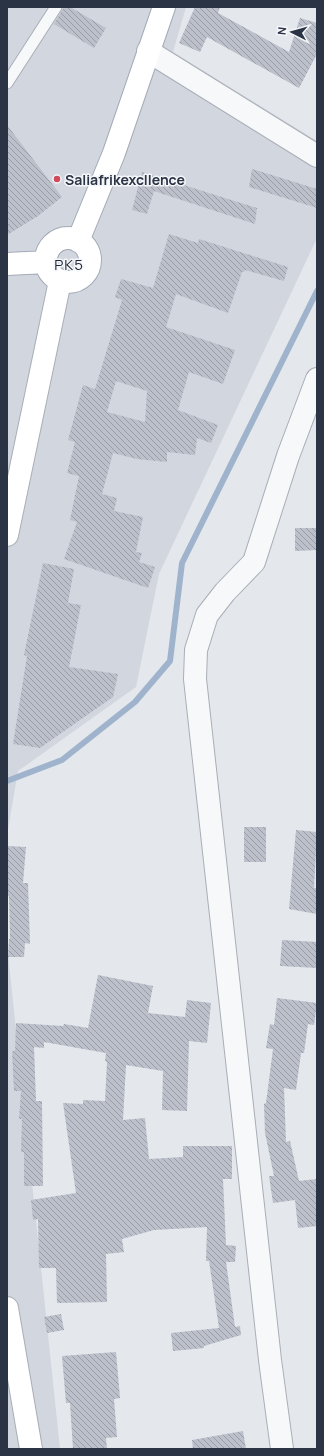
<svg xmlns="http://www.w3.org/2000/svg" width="324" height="1456" viewBox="0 0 324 1456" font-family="Manrope,sans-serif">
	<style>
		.built { fill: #d2d6de }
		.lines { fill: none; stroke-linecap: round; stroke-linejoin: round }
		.stream { stroke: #9fb4cc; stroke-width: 6 }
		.building { fill: url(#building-back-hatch); fill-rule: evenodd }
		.lane-casing { stroke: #a9aeb7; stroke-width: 13 }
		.street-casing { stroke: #a9aeb7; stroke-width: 24 }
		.secondary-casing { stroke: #a9aeb7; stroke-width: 24 }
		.primary-casing { stroke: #a3abb8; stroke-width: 24 }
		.lane { stroke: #f7f8fa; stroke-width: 11 }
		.street { stroke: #f7f8fa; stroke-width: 22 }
		.secondary { stroke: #fff; stroke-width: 22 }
		.primary { stroke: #fff; stroke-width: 22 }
		.poi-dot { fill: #d1495b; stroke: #f4f6f9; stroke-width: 1.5 }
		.labels { text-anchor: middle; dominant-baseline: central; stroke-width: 3; stroke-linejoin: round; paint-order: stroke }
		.poi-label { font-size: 14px; font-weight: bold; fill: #2b3445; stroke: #f4f6f9; text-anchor: start }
		.neighbourhood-label { font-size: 15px; letter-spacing: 1px; fill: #1d2536; stroke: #f4f6f9 }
	</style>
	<defs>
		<pattern id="building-back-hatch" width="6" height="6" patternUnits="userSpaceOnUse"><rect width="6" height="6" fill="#bbc0ca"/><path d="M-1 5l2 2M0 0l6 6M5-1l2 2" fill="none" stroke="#989da6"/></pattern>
	</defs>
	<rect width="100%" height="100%" fill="#e4e7ec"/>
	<path class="built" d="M 7,7 L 186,7 L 173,52 L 317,141 L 317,238 L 159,574 L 136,687 L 18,771 L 7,835 Z
		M 7,944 L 60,1449 L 7,1449 Z"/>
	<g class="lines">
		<path class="stream" d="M 7,781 L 62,760 L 135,702 L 170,661 L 182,563 L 317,291"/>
	</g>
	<path class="building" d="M 64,7 L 70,7 L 106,28 L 94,48 L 54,24 Z
		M 195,7 L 220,7 L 218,13 L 289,52 L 300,18 L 317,23 L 317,54 L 299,88 L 207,37 L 200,52 L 179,43 Z
		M 7,125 L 62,197 L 38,216 L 7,235 Z
		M 252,169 L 317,189 L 317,208 L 249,187 Z
		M 142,172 L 257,208 L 255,224 L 154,191 L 147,214 L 132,210 Z
		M 169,234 L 198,243 L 199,239 L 288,267 L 284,281 L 245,270 L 244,272 L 242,272 L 228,313 L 176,294 L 166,327 L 235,350 L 223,384 L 189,372 L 178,410 L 218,425 L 211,443 L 197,438 L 195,455 L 167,452 L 167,462 L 137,459 L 113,453 L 102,494 L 117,498 L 114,511 L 143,517 L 136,552 L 142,553 L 139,562 L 155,567 L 148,588 L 64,559 L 77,522 L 70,520 L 79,476 L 67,473 L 75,442 L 68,440 L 83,385 L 95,389 L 122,300 L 115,297 L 121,279 L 153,288 ZM 116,381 L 147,391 L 145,422 L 107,412 Z
		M 295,528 L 317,528 L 317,550 L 295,551 Z
		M 43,563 L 74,569 L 68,603 L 81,605 L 69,667 L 118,674 L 113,697 L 40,748 L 13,744 L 27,656 L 24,655 Z
		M 244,827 L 266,827 L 266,862 L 244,862 Z
		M 296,830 L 317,832 L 314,888 L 317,888 L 317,914 L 289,909 Z
		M 7,846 L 26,847 L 23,883 L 28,883 L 30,944 L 25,943 L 24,957 L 8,957 L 9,939 L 10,939 L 9,896 L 7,896 Z
		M 282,940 L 317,942 L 317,968 L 280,966 Z
		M 98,975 L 153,986 L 148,1013 L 185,1017 L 187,1000 L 211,1003 L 207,1043 L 189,1041 L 187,1111 L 162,1110 L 163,1071 L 126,1065 L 123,1120 L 145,1118 L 149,1159 L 183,1157 L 183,1146 L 232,1146 L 232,1179 L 223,1179 L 226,1245 L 236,1246 L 235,1262 L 226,1262 L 235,1327 L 240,1326 L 241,1335 L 204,1346 L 204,1348 L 173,1351 L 171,1333 L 219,1328 L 209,1261 L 206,1261 L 207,1227 L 154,1230 L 122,1239 L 124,1252 L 106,1254 L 107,1302 L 57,1303 L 56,1268 L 39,1268 L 38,1219 L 33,1220 L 31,1200 L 76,1193 L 63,1103 L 83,1104 L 83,1100 L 105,1101 L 107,1062 L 105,1061 L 106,1053 L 44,1042 L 44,1048 L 34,1047 L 36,1101 L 42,1101 L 43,1186 L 24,1186 L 24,1152 L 21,1152 L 22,1119 L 19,1119 L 21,1091 L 14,1091 L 12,1051 L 15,1051 L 16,1023 L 63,1026 L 64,1024 L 88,1028 Z
		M 277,998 L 317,1003 L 314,1025 L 308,1024 L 304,1053 L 301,1053 L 296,1090 L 284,1088 L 286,1142 L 290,1141 L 299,1181 L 317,1179 L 317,1226 L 298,1228 L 295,1200 L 273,1203 L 269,1176 L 274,1176 L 265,1133 L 264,1104 L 266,1103 L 273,1049 L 266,1048 L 270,1024 L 274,1025 Z
		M 61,1314 L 64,1330 L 47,1333 L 44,1317 Z
		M 116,1352 L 120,1398 L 114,1399 L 117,1437 L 106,1438 L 107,1449 L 73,1449 L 70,1403 L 66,1403 L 62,1356 Z
		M 243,1431 L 246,1449 L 193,1449 L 192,1440 Z"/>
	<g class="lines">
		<defs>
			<path id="lane" d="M 7,83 L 56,7"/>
			<path id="street" d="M 148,51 L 317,156
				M 282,1449 L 270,1360 L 195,679 L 196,650 L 207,615 L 225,592 L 254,562 L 288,456 L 317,379"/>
			<path id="secondary" d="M 7,535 L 60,281
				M 7,1308 L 31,1449"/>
			<path id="primary" d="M46 260a22 22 0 1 1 44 0a22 22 0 1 1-44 0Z
				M 78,241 L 114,153 L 164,7
				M 7,264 L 47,262"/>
		</defs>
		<use href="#lane" class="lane-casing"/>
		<use href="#street" class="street-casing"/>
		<use href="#secondary" class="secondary-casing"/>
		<use href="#primary" class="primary-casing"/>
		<use href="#lane" class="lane"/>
		<use href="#street" class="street"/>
		<use href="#secondary" class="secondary"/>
		<use href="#primary" class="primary"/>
	</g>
	<circle class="poi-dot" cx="57" cy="179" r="4"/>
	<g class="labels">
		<g class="poi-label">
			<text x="65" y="179">Saliafrikexcllence</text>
		</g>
		<g class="neighbourhood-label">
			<text x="69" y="264">PK5</text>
		</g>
	</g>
	<rect width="324" height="1456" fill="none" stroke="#2b3445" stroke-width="16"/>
	<g transform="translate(292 32) rotate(276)" stroke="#f4f6f9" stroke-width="3" paint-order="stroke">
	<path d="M0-3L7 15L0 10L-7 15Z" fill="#2b3445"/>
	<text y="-6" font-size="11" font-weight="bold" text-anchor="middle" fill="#2b3445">N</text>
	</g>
</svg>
